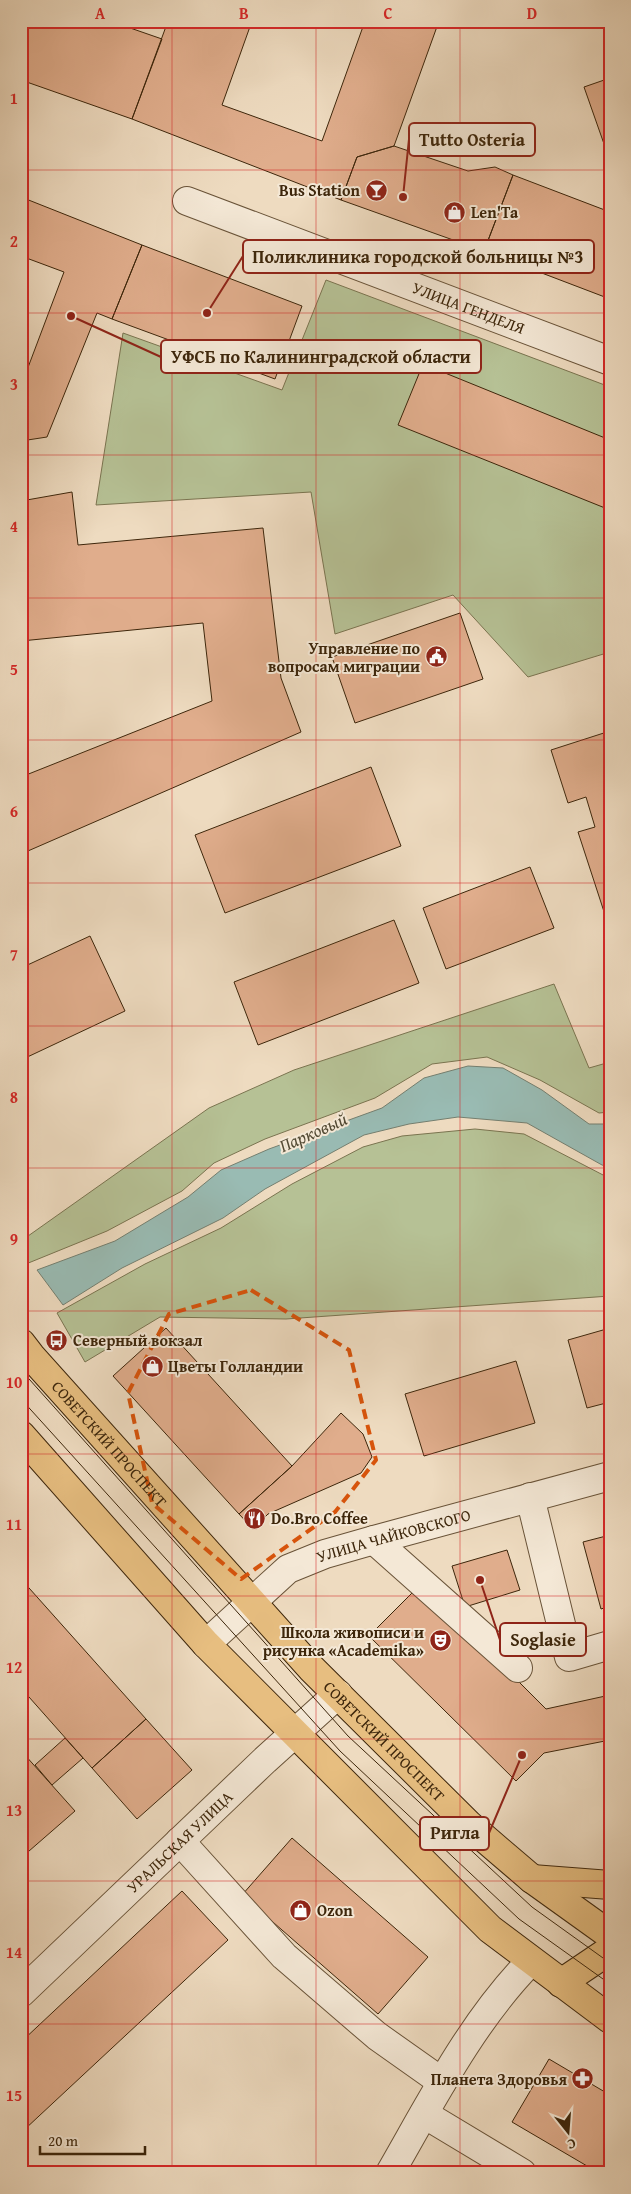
<svg xmlns="http://www.w3.org/2000/svg" width="631" height="2194" viewBox="0 0 631 2194" font-family="'Gentium Book Plus',serif">
	<style>
		.green { fill: #b6c195; stroke: #7a7450 }
		.water { fill: #99bbb3; stroke: #747f70 }
		.building { fill: #e0ad8c; stroke: #3d260b }
		.lines { fill: none; stroke-linecap: round; stroke-linejoin: round }
		.minor-casing { stroke: #695338; stroke-width: 30 }
		.major-casing { stroke: #3d260b; stroke-width: 30 }
		.minor { stroke: #f4e8d6; stroke-width: 28 }
		.major { stroke: #e7be80; stroke-width: 28 }
		.tram { stroke: #3d260b; stroke-width: 1 }
		.marked { fill: none; stroke: #d7540c; stroke-width: 4; stroke-dasharray: 10 6; stroke-linejoin: round }
		.grid { fill: none; stroke: #d62828; stroke-width: 1; stroke-opacity: 0.55 }
		.labels { text-anchor: middle; dominant-baseline: central; stroke-width: 4; stroke-linejoin: round; paint-order: stroke }
		.poi-label { font-size: 16px; font-weight: bold; fill: #3d260b; stroke: #f4e8d6; text-anchor: start }
		.street-label { font-size: 16px; fill: #3d260b; stroke: #f4e8d6 }
		.water-label { font-size: 18px; font-style: italic; fill: #544b35; stroke: #f4e8d6 }
		.leader { fill: none; stroke: #8f2418; stroke-width: 2 }
		.callout-dot { fill: #8f2418; stroke: #f4e8d6; stroke-width: 2 }
		.callout { fill: #f4e8d6; stroke: #8f2418; stroke-width: 2 }
		.callout-label { font-size: 18px; text-anchor: middle; font-weight: bold; fill: #3d260b }
		.neatline { fill: none; stroke: #d62828; stroke-width: 2 }
		.grid-label { font-size: 16px; text-anchor: middle; font-weight: bold; fill: #d62828 }
	</style>
	<rect width="100%" height="100%" fill="#eedbc0"/>
	<filter id="stains"><feTurbulence type="fractalNoise" baseFrequency=".004" numOctaves="4"/><feColorMatrix values="0 0 0 0 .2 0 0 0 0 .09 0 0 0 0 .02 0 0 0 .5 -.17"/></filter>
	<radialGradient id="worn" r=".72"><stop offset=".6" stop-color="#630" stop-opacity="0"/><stop offset="1" stop-color="#630" stop-opacity=".3"/></radialGradient>
	<path class="green" d="M 326,280 L 610,387 L 610,652 L 528,677 L 453,595 L 335,634 L 311,492 L 96,505 L 123,333 L 282,390 Z
		M 554,984 L 589,1068 L 610,1062 L 610,1112 L 599,1113 L 540,1080 L 487,1057 L 432,1064 L 375,1098 L 265,1139 L 214,1163 L 182,1191 L 107,1231 L 21,1266 L 21,1241 L 209,1108 L 294,1070 Z
		M 475,1129 L 524,1134 L 605,1176 L 610,1176 L 610,1296 L 286,1319 L 160,1317 L 85,1362 L 57,1313 L 145,1264 L 221,1228 L 292,1184 L 363,1147 L 402,1136 Z"/>
	<path class="water" d="M 468,1066 L 503,1068 L 542,1090 L 589,1124 L 610,1124 L 610,1167 L 602,1165 L 527,1123 L 458,1117 L 409,1124 L 364,1135 L 265,1189 L 223,1218 L 122,1268 L 63,1305 L 37,1270 L 115,1241 L 188,1197 L 221,1170 L 269,1149 L 382,1108 L 424,1078 Z"/>
	<path class="building" d="M 21,21 L 110,21 L 162,39 L 132,119 L 21,80 Z
		M 168,21 L 252,21 L 222,105 L 322,141 L 365,21 L 439,21 L 394,146 L 357,157 L 341,200 L 132,119 Z
		M 610,78 L 610,161 L 584,87 Z
		M 394,146 L 468,171 L 495,167 L 513,175 L 484,251 L 341,200 L 357,157 Z
		M 513,175 L 610,212 L 610,299 L 484,251 Z
		M 21,197 L 142,245 L 112,319 L 97,313 L 47,437 L 21,441 L 21,386 L 64,272 L 21,256 Z
		M 142,245 L 302,306 L 275,379 L 112,319 Z
		M 423,364 L 610,440 L 610,510 L 398,425 Z
		M 72,492 L 78,545 L 263,528 L 281,678 L 301,732 L 21,854 L 21,777 L 212,701 L 203,623 L 21,641 L 21,501 Z
		M 460,613 L 483,679 L 355,723 L 332,657 Z
		M 610,731 L 610,927 L 609,927 L 578,832 L 595,827 L 586,797 L 568,803 L 551,750 Z
		M 371,767 L 401,846 L 225,913 L 195,835 Z
		M 530,867 L 554,928 L 446,969 L 423,908 Z
		M 394,920 L 419,983 L 258,1045 L 234,982 Z
		M 90,936 L 125,1011 L 21,1060 L 21,968 Z
		M 166,1328 L 292,1466 L 239,1514 L 113,1376 Z
		M 610,1328 L 610,1402 L 587,1408 L 568,1340 Z
		M 516,1361 L 535,1423 L 424,1456 L 405,1394 Z
		M 341,1413 L 363,1434 L 372,1457 L 361,1473 L 268,1514 L 253,1529 L 239,1514 L 292,1466 Z
		M 610,1535 L 610,1606 L 601,1609 L 583,1542 Z
		M 507,1550 L 520,1590 L 465,1607 L 452,1566 Z
		M 21,1579 L 146,1719 L 92,1768 L 21,1688 Z
		M 421,1584 L 546,1709 L 610,1695 L 610,1740 L 544,1753 L 516,1781 L 369,1636 Z
		M 146,1719 L 192,1770 L 137,1819 L 92,1768 Z
		M 65,1738 L 83,1758 L 52,1785 L 35,1765 Z
		M 24,1754 L 75,1811 L 21,1858 L 21,1756 Z
		M 292,1838 L 428,1957 L 378,2014 L 242,1895 Z
		M 182,1891 L 228,1940 L 24,2130 L 21,2127 L 21,2042 Z
		M 549,2059 L 610,2095 L 610,2173 L 599,2173 L 512,2122 Z"/>
	<g class="lines">
		<defs>
			<g id="minor">
				<path id="s1" d="M 187,201 L 610,361"/>
				<path d="M 530,1497 L 569,1657 L 610,1645"/>
				<path d="M 374,1540 L 518,1668"/>
				<path id="s2" d="M 206,1644 L 288,1569 L 325,1554 L 374,1540 L 610,1476"/>
				<path d="M 180,1841 L 284,1956 L 377,2036 L 442,2082"/>
				<path id="s3" d="M 21,1993 L 265,1760 L 338,1694"/>
				<path d="M 424,2114 L 522,2173"/>
				<path d="M 390,2173 C 432,2100 472,2021 531,1961"/>
			</g>
			<g id="major">
				<path id="s4" d="M 21,1343 L 31,1356 L 311,1668 L 469,1825 L 532,1879 L 610,1935"/>
				<path d="M 21,1435 L 206,1644 L 490,1929 L 610,2019"/>
				<path d="M 532,1879 L 610,1885"/>
				<path d="M 561,1983 L 610,1950"/>
			</g>
		</defs>
		<use href="#minor" class="minor-casing"/>
		<use href="#major" class="major-casing"/>
		<use href="#minor" class="minor"/>
		<use href="#major" class="major"/>
		<path class="tram" d="M 21,1370 L 348,1736 L 532,1907 L 610,1963
			M 21,1399 L 340,1751 L 519,1919 L 610,1984"/>
	</g>
	<path class="marked" d="M 251,1290 L 349,1350 L 376,1460 L 335,1512 L 241,1579 L 152,1503 L 128,1393 L 169,1314 Z"/>
	<path class="grid" d="M 172,21 L 172,2173M 316,21 L 316,2173M 460,21 L 460,2173M 21,170 L 610,170M 21,313 L 610,313M 21,455 L 610,455M 21,598 L 610,598M 21,740 L 610,740M 21,883 L 610,883M 21,1026 L 610,1026M 21,1168 L 610,1168M 21,1311 L 610,1311M 21,1454 L 610,1454M 21,1596 L 610,1596M 21,1739 L 610,1739M 21,1881 L 610,1881M 21,2024 L 610,2024"/>
	<defs>
		<symbol id="bar-disc" viewBox="-11 -11 22 22"><circle r="9.5" fill="#8f2418" stroke="#f4e8d6"/><path d="M-6-5H6L.8 .8V4.5H3.5V6h-7V4.5H-.8V.8Z" fill="#fff"/></symbol>
		<symbol id="shop-disc" viewBox="-11 -11 22 22"><circle r="9.5" fill="#8f2418" stroke="#f4e8d6"/><path d="M-5-2.5h2.3a2.7 3.5 0 0 1 5.4 0H5L5.5 6h-11ZM-1.5-2.5h3a1.5 2.3 0 0 0-3 0Z" fill="#fff"/></symbol>
		<symbol id="civic-disc" viewBox="-11 -11 22 22"><circle r="9.5" fill="#8f2418" stroke="#f4e8d6"/><path d="M-.6-6.5H3V-4.5H.6V-3L4-1V1h2V6H-6V1h2V-1L-.6-3ZM-1.2 2.5V6h2.4V2.5Z" fill="#fff"/></symbol>
		<symbol id="bus-disc" viewBox="-11 -11 22 22"><circle r="9.5" fill="#8f2418" stroke="#f4e8d6"/><path d="M-5-6H5V4H4V6H2V4H-2V6H-4V4H-5ZM-3.5-4V0h7V-4ZM-3.5 1.2v1.5H-2V1.2ZM2 1.2v1.5H3.5V1.2Z" fill="#fff"/></symbol>
		<symbol id="restaurant-disc" viewBox="-11 -11 22 22"><circle r="9.5" fill="#8f2418" stroke="#f4e8d6"/><path d="M-5-6h1v4h1v-4h1v4h1v-4h1v5L-1.5 .5V6h-2V.5L-5-1ZM5-6V6H3V1.5H1.5Q1.5-4 5-6Z" fill="#fff"/></symbol>
		<symbol id="theatre-disc" viewBox="-11 -11 22 22"><circle r="9.5" fill="#8f2418" stroke="#f4e8d6"/><path d="M-5-5.5Q0-4 5-5.5V0Q5 5 0 6Q-5 5-5 0ZM-3.3-2.5H-1v1.5H-3.3ZM1-2.5H3.3v1.5H1ZM-2.8 1Q0 5.5 2.8 1Z" fill="#fff"/></symbol>
		<symbol id="pharmacy-disc" viewBox="-11 -11 22 22"><circle r="9.5" fill="#8f2418" stroke="#f4e8d6"/><path d="M-2-6h4v4h4v4h-4v4h-4v-4h-4v-4h4Z" fill="#fff"/></symbol>
	</defs>
	<g fill-rule="evenodd">
		<use href="#bar-disc" x="364" y="178" width="25" height="25"/>
		<use href="#shop-disc" x="442" y="200" width="25" height="25"/>
		<use href="#civic-disc" x="424" y="644" width="25" height="25"/>
		<use href="#bus-disc" x="44" y="1328" width="25" height="25"/>
		<use href="#shop-disc" x="140" y="1354" width="25" height="25"/>
		<use href="#restaurant-disc" x="242" y="1506" width="25" height="25"/>
		<use href="#theatre-disc" x="428" y="1628" width="25" height="25"/>
		<use href="#shop-disc" x="288" y="1898" width="25" height="25"/>
		<use href="#pharmacy-disc" x="570" y="2066" width="25" height="25"/>
	</g>
	<g class="labels">
		<g class="poi-label">
			<text x="360" y="190" text-anchor="end">Bus Station</text>
			<text x="471" y="212">Len'Ta</text>
			<text x="420" y="648" text-anchor="end">Управление по<tspan x="420" dy="18">вопросам миграции</tspan></text>
			<text x="73" y="1340">Северный вокзал</text>
			<text x="168" y="1366">Цветы Голландии</text>
			<text x="271" y="1518">Do.Bro Coffee</text>
			<text x="424" y="1632" text-anchor="end">Школа живописи и<tspan x="424" dy="18">рисунка «Academika»</tspan></text>
			<text x="317" y="1910">Ozon</text>
			<text x="567" y="2079" text-anchor="end">Планета Здоровья</text>
		</g>
		<g class="street-label">
			<text stroke="none"><textPath href="#s1" startOffset="301">УЛИЦА ГЕНДЕЛЯ</textPath></text>
			<text stroke="none"><textPath href="#s4" startOffset="134">СОВЕТСКИЙ ПРОСПЕКТ</textPath></text>
			<text stroke="none"><textPath href="#s2" startOffset="222">УЛИЦА ЧАЙКОВСКОГО</textPath></text>
			<text stroke="none"><textPath href="#s4" startOffset="539">СОВЕТСКИЙ ПРОСПЕКТ</textPath></text>
			<text stroke="none"><textPath href="#s3" startOffset="219">УРАЛЬСКАЯ УЛИЦА</textPath></text>
		</g>
		<g class="water-label">
			<text transform="translate(313 1132) rotate(-24)">Парковый</text>
		</g>
	</g>
	<path class="leader" d="M403 197L409 139M207 313L243 256M71 316L161 357M480 1580L500 1640M522 1755L489 1833"/>
	<g class="callout-dot">
		<circle cx="403" cy="197" r="5"/>
		<circle cx="207" cy="313" r="5"/>
		<circle cx="71" cy="316" r="5"/>
		<circle cx="480" cy="1580" r="5"/>
		<circle cx="522" cy="1755" r="5"/>
	</g>
	<g class="callout">
		<rect x="409" y="123" width="126" height="33" rx="5"/>
		<rect x="243" y="240" width="351" height="33" rx="5"/>
		<rect x="161" y="340" width="320" height="33" rx="5"/>
		<rect x="500" y="1623" width="86" height="33" rx="5"/>
		<rect x="420" y="1817" width="69" height="33" rx="5"/>
	</g>
	<g class="callout-label">
		<text x="472" y="146">Tutto Osteria</text>
		<text x="418" y="263">Поликлиника городской больницы №3</text>
		<text x="321" y="363">УФСБ по Калининградской области</text>
		<text x="543" y="1646">Soglasie</text>
		<text x="455" y="1839">Ригла</text>
	</g>
	<rect width="631" height="2194" fill="none" stroke="#eedbc0" stroke-width="55"/>
	<g transform="translate(568 2132) rotate(163)" stroke="#f4e8d6" stroke-width="4" paint-order="stroke">
	<path d="M0-4L9 19L0 12L-9 19Z" fill="#3d260b"/>
	<text y="-8" font-size="14" font-weight="bold" text-anchor="middle" fill="#3d260b">С</text>
	</g>
	<path d="M40 2146v8h105v-8" fill="none" stroke="#3d260b" stroke-width="2.5"/>
	<text x="48" y="2146" font-size="15" fill="#3d260b" stroke="#f4e8d6" stroke-width="4" paint-order="stroke">20 m</text>
	<rect x="28" y="28" width="576" height="2138" class="neatline"/>
	<g class="grid-label">
		<text x="100" y="19">A</text>
		<text x="244" y="19">B</text>
		<text x="388" y="19">C</text>
		<text x="532" y="19">D</text>
		<text x="14" y="104">1</text>
		<text x="14" y="247">2</text>
		<text x="14" y="390">3</text>
		<text x="14" y="532">4</text>
		<text x="14" y="675">5</text>
		<text x="14" y="817">6</text>
		<text x="14" y="960">7</text>
		<text x="14" y="1103">8</text>
		<text x="14" y="1245">9</text>
		<text x="14" y="1388">10</text>
		<text x="14" y="1530">11</text>
		<text x="14" y="1673">12</text>
		<text x="14" y="1816">13</text>
		<text x="14" y="1958">14</text>
		<text x="14" y="2101">15</text>
	</g>
	<rect width="100%" height="100%" filter="url(#stains)"/>
	<rect width="100%" height="100%" fill="url(#worn)"/>
</svg>
